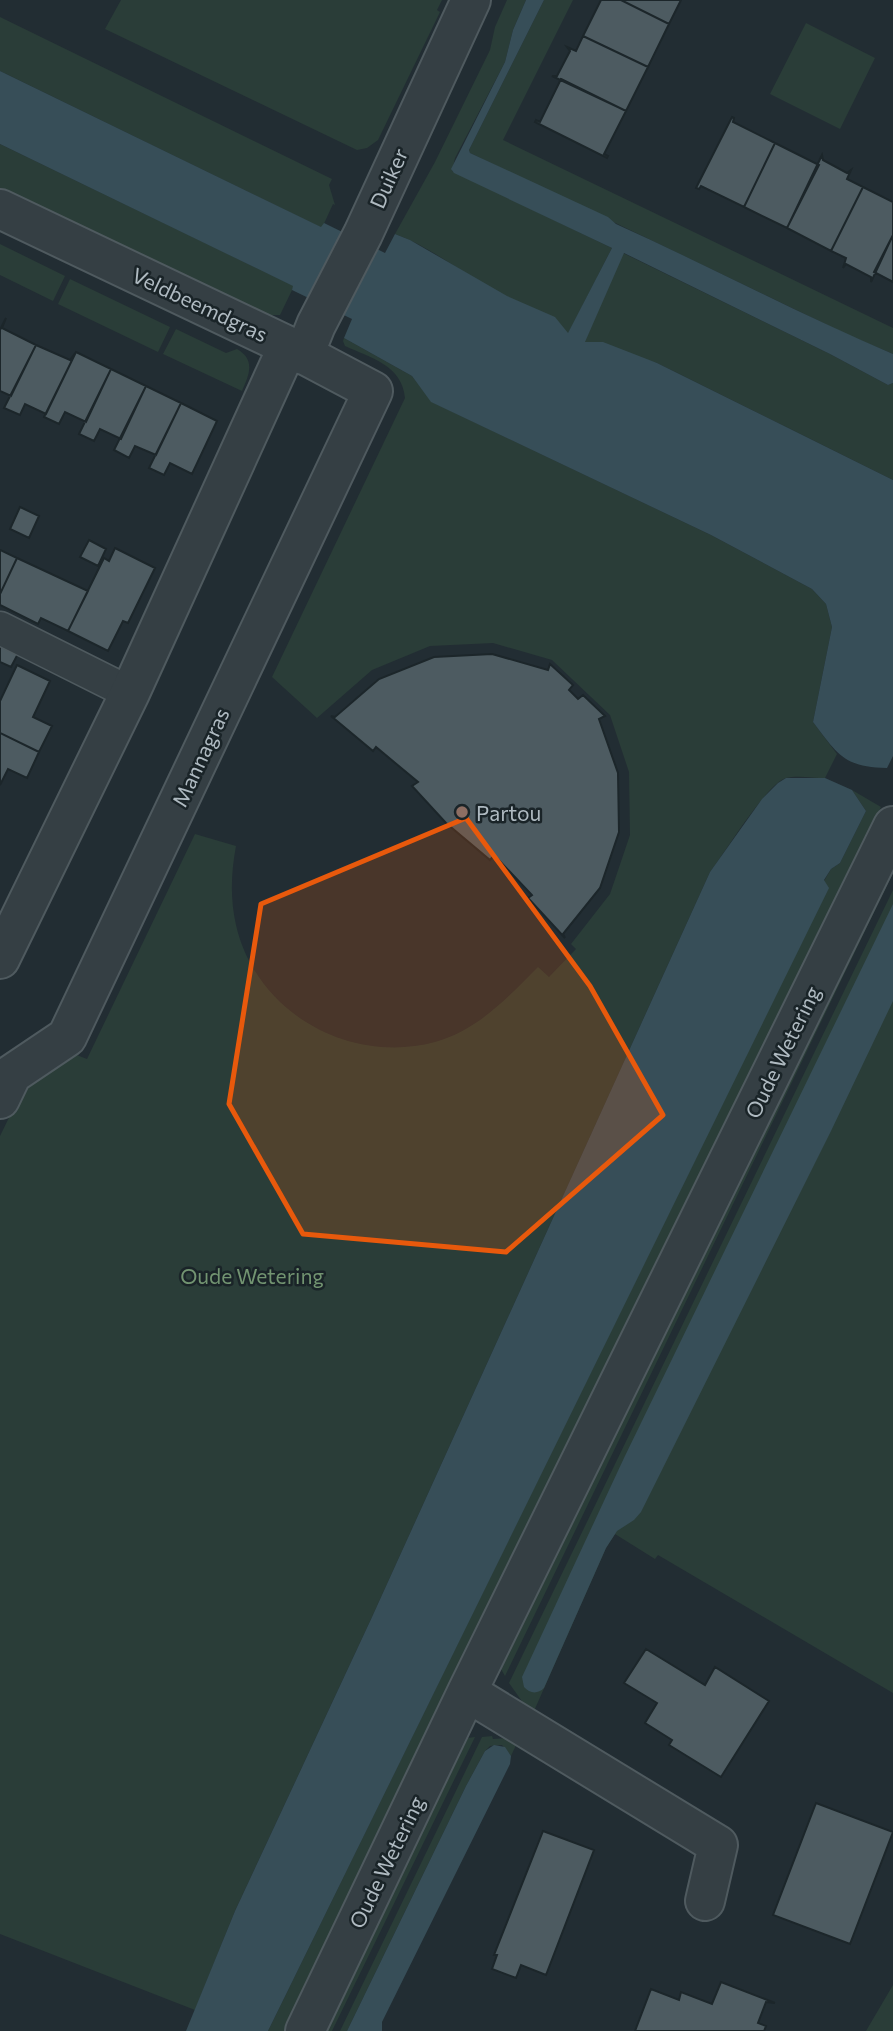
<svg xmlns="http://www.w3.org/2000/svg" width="893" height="2031" viewBox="0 0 893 2031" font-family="Commissioner,sans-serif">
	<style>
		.green { fill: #2a3d38 }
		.water { fill: #374e58 }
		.building { fill: #4d5b61; stroke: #1c262a; stroke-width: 2 }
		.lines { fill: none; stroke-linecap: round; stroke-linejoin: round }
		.pedestrian-casing { stroke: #4f5a5f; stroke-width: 35 }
		.minor-casing { stroke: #4f5a5f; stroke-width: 42 }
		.pedestrian { stroke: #353f44; stroke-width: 32 }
		.minor { stroke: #353f44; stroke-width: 38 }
		.marked { fill: #e8590c; fill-opacity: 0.2; stroke: #e8590c; stroke-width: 5; stroke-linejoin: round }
		.education-dot { fill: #8d6e63; stroke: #1a2428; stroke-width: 2.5 }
		.labels { text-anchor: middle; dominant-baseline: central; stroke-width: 5; stroke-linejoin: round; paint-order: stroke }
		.street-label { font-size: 21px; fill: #afbac1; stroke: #1a2428 }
		.poi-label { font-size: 21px; fill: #afbac1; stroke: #1a2428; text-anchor: start }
		.park-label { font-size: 21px; fill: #729471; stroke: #1a2428 }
	</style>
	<rect width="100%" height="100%" fill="#222d33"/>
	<path class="green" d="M 121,0 L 442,0 L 437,10 L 440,12 L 378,140 L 367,148 L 357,150 L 105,29 Z
		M 507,0 L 526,0 L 513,30 L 505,62 L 455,158 L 452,171 L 612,248 L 568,334 C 539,314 510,299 480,282 C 452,265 425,245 395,234 L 435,162 L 490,50 L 495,27 Z
		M 544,0 L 573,0 L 503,140 L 893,328 L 893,354 L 848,335 L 470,153 L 469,150 Z
		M 0,17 L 332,179 L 329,185 L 335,205 L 333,204 L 322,228 L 0,71 Z
		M 806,23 L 875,58 L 840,129 L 770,94 Z
		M 0,144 L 294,286 L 280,315 L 270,315 L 257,311 L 0,188 Z
		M 0,244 L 65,276 L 53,301 L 0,275 Z
		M 623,253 L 830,354 L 888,385 L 893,383 L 893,480 L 657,363 L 584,343 Z
		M 70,279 L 170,327 L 158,352 L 58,304 Z
		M 176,329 L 226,353 L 237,349 C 256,360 249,375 242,391 L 163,354 Z
		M 344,338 L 412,376 L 432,402 L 711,535 L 812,589 L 826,604 L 832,627 L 813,722 L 837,754 L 825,778 C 813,778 797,775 786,778 C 767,783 724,854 710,872 L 372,1617 L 235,1911 L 195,2010 L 0,1934 L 0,1136 L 26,1083 L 74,1054 L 87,1059 L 195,834 L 236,846 C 231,873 230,898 236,925 C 256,1013 350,1065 435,1042 C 478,1030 507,998 538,967 L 549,977 L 576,949 L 571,944 L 610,894 L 630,835 L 629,772 L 610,715 L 552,660 L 493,643 L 430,646 L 372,670 L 317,718 L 272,677 L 405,398 C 402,365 371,358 345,346 L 343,341 Z
		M 852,790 L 881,807 L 289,2031 L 268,2031 L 828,888 L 824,881 L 831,869 L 840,863 L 866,811 Z
		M 893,859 L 893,873 L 505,1676 L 501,1669 Z
		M 893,890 L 893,1693 L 658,1555 L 655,1559 L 615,1534 L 606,1548 L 534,1711 L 526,1707 L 509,1683 Z
		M 492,1736 L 493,1739 L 508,1738 L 517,1743 L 511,1756 L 502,1745 L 490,1746 L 485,1751 L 466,1786 L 347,2031 L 340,2031 L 482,1737 Z
		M 475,1737 L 332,2031 L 326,2031 L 468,1738 Z
		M 893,1985 L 893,2031 L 866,2031 Z"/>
	<path class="water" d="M 526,0 L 544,0 L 469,150 L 470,153 L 608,217 L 616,224 C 709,266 799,314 893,354 L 893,383 L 888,385 L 830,354 L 624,253 L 585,342 L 603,342 L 657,363 L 893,480 L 893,756 L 887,768 C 844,767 838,755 813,722 L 832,627 L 826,604 L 812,589 L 711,535 L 431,402 L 412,376 L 344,338 L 352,319 L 292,290 L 293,286 L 0,144 L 0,71 L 321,227 L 324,223 L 385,253 L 395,234 L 410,240 L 507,296 L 555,317 L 568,333 L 612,248 L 454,173 L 451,169 L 505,62 L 513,30 Z
		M 786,778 L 825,778 L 852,790 L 866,811 L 840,863 L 831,869 L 824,880 L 829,888 L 268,2031 L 186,2031 L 235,1911 L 372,1617 L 710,872 L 762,799 L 778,783 Z
		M 893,904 L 893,1001 L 831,1131 L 641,1512 L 634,1520 L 617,1531 L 606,1548 L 544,1688 C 538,1694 530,1694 524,1687 L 522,1677 L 624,1458 Z
		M 494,1745 L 505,1747 L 511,1756 L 510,1764 L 382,2022 L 382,2031 L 347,2031 L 466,1786 L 485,1751 Z"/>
	<path class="building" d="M 601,0 L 621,0 L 669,24 L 648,67 L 583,36 Z
		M 621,0 L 681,0 L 669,24 Z
		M 583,36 L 648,67 L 626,111 L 552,76 L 557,76 L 570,51 L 567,47 L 576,51 Z
		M 561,79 L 626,111 L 604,154 L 608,156 L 607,158 L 535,122 L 536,120 L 540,122 Z
		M 732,117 L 734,118 L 733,122 L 775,143 L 744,207 L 701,186 L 699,189 L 696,188 Z
		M 775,143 L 819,165 L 787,228 L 744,207 Z
		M 822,155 L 823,160 L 847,173 L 851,170 L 847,179 L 863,187 L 831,251 L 787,228 Z
		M 863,187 L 893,202 L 893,235 L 871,282 L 871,277 L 846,264 L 843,268 L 846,258 L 831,251 Z
		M 893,235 L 893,282 L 874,272 Z
		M 6,318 L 2,328 L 36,345 L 11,396 L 0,391 L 0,330 Z
		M 36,345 L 70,360 L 76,352 L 46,414 L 25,404 L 20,415 L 4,408 Z
		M 76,352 L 111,369 L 86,422 L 65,412 L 59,424 L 44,417 Z
		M 111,369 L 146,386 L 121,439 L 100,429 L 94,441 L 79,434 Z
		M 146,386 L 181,403 L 156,455 L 135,446 L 129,458 L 114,450 Z
		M 181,403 L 217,421 L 192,474 L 170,463 L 164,475 L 149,468 Z
		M 20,507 L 39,516 L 29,538 L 10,529 Z
		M 89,540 L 106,549 L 98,566 L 80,557 Z
		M 115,548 L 155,568 L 128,623 L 123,621 L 108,651 L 68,631 L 104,558 L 109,561 Z
		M 0,550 L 17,558 L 0,594 Z
		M 17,558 L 88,591 L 68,631 L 41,618 L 38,624 L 0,605 L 0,594 Z
		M 0,637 L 21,648 L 11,667 L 0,662 Z
		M 492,654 L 548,670 L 550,664 L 573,685 L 569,690 L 578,699 L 583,695 L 605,716 L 599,719 L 618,773 L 619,832 L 600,888 L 563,934 L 565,938 L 528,898 L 532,895 L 494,855 L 490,860 L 446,823 L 412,786 L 418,782 L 376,747 L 373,751 L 331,716 L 335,717 L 379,679 L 434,657 Z
		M 17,665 L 50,681 L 33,717 L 52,726 L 39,752 L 0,733 L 0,701 Z
		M 0,733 L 39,752 L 27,778 L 8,769 L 0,785 Z
		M 646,1649 L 705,1685 L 715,1667 L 769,1701 L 721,1777 L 669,1745 L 672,1740 L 645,1723 L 657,1703 L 624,1683 Z
		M 816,1803 L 893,1832 L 850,1944 L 773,1915 Z
		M 543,1831 L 594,1850 L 546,1975 L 521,1965 L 516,1978 L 492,1969 L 497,1955 L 494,1955 Z
		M 721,1982 L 775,2003 L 766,2002 L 758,2023 L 766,2026 L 764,2031 L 635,2031 L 651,1989 L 679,2000 L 681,1992 L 712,2004 Z"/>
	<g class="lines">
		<defs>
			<path id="pedestrian" d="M 0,628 L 130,693"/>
			<path id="minor" d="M 0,209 L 288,346 L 373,391 L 67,1037 L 12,1074 L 0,1099
				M 304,355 L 316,325 L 363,234 L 471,0
				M 0,959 L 130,693 L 288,346
				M 467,1692 L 718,1845 L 705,1901
				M 305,2031 L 467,1692 L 893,826"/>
		</defs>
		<use href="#pedestrian" class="pedestrian-casing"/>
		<use href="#minor" class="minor-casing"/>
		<use href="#pedestrian" class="pedestrian"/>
		<use href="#minor" class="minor"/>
	</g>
	<path class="marked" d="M 466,818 L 590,986 L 663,1115 L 506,1252 L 303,1234 L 229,1104 L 261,904 Z"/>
	<circle class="education-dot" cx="462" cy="812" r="7"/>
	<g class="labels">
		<g class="street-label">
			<text transform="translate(388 178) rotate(-66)">Duiker</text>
			<text transform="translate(200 304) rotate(25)">Veldbeemdgras</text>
			<text transform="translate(200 757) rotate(-65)">Mannagras</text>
			<text transform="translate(782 1052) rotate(-64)">Oude Wetering</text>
			<text transform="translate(386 1862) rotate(-64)">Oude Wetering</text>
		</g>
		<g class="poi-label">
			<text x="476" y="812">Partou</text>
		</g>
		<g class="park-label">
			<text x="252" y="1275">Oude Wetering</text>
		</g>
	</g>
</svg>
